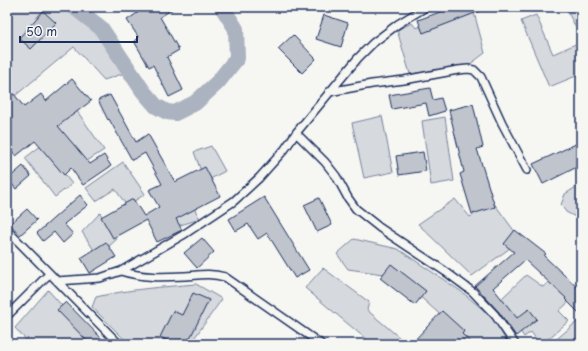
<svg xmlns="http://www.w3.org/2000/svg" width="588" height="351" viewBox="0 0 588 351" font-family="'Playpen Sans',sans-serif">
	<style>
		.green { fill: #d6d9dd; stroke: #78849e }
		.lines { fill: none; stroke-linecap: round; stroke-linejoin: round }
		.canal { stroke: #abb2c0; stroke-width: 16 }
		.building { fill: #c0c4cd; stroke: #1b2f5e }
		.lane-casing { stroke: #1b2f5e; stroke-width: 10 }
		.lane { stroke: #f6f6f2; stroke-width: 7 }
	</style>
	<rect width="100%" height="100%" fill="#f6f6f2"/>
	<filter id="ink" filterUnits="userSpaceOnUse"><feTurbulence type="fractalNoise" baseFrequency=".025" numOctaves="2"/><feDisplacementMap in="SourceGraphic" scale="8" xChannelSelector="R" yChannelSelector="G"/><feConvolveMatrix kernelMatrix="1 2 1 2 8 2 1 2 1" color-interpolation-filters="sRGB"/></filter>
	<g filter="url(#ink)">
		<path class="green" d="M 7,7 L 67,7 L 97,31 L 125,73 L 104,80 L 74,47 L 10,100 L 7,98 Z
			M 565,7 L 581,7 L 581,37 Z
			M 473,9 L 485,53 L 469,65 L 410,74 L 397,30 L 412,23 L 416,28 Z
			M 536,15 L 553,54 L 578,43 L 581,51 L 581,74 L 549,87 L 521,21 Z
			M 77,111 L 104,150 L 84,163 L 57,125 Z
			M 382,116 L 393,172 L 364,178 L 352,123 Z
			M 445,117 L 454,181 L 431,185 L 422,121 Z
			M 42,145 L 72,184 L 55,197 L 25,158 Z
			M 211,146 L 225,171 L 205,182 L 194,152 Z
			M 123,162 L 145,194 L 127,206 L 115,189 L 96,201 L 86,188 Z
			M 180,182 L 200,219 L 174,227 Z
			M 581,184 L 581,220 L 566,212 L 561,205 L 565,194 Z
			M 455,199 L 470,217 L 493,202 L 521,240 L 472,276 L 418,224 Z
			M 100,213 L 117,239 L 98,256 L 82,232 Z
			M 354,239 L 398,249 L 462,292 L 493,318 L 508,344 L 467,344 L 445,319 L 397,276 L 348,269 L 337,254 Z
			M 323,268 L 369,302 L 367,310 L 407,344 L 372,344 L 305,288 Z
			M 526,275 L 543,287 L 553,278 L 571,300 L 559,311 L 569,321 L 542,344 L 540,344 L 531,332 L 524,337 L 499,301 Z
			M 196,284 L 222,299 L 190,344 L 129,344 L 92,307 L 96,297 C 129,289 163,287 196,284 Z
			M 48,290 L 96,344 L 30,344 L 15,328 Z
			M 580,319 L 581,320 L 581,344 L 551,344 Z"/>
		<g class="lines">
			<path class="canal" d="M 74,7 L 101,28 L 143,91 L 156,106 L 167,112 L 175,113 L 195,103 L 218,82 L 237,58 L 236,29 L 222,7"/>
		</g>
		<path class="building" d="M 146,7 L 176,7 L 160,17 L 179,50 L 167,57 L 183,90 L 169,97 L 153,65 L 149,67 L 134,41 L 139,38 L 127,20 Z
			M 454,7 L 488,7 L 488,8 L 423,33 L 418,20 Z
			M 43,11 L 56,23 L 31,49 L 19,38 Z
			M 324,15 L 348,23 L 341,47 L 316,39 Z
			M 293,35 L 316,59 L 302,73 L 278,49 Z
			M 72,79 L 91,101 L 58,126 L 90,164 L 104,155 L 111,166 L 83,185 L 71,168 L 64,175 L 35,141 L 16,156 L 7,145 L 7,99 L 14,94 L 24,107 L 41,94 L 46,101 Z
			M 430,88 L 433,100 L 441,98 L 445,111 L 429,116 L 426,103 L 392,109 L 389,95 Z
			M 110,95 L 136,142 L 148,134 L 175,182 L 205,167 L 220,196 L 176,219 L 182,230 L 157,242 L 146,220 L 113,238 L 101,217 L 133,199 L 144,216 L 159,207 L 149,190 L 162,184 L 145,153 L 132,160 L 109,119 L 108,120 L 98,100 Z
			M 473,104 L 483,147 L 477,149 L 495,207 L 472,214 L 460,174 L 464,172 L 449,110 Z
			M 578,143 L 581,150 L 581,165 L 543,184 L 533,164 Z
			M 423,152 L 426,171 L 399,175 L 396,156 Z
			M 23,166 L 31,176 L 16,189 L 8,179 Z
			M 80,195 L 88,205 L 64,224 L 73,234 L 63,243 L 54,232 L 43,241 L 37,233 Z
			M 264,197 L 309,270 L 295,278 L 267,233 L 258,239 L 248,224 L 236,231 L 229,219 Z
			M 319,198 L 332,225 L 317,232 L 304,205 Z
			M 27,209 L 37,220 L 20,235 L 10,224 Z
			M 515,230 L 546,254 L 544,256 L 581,291 L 581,315 L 565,299 L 566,298 L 525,260 L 493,288 L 517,318 L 529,309 L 537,319 L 516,336 L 499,312 L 475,286 L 514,252 L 504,244 Z
			M 202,238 L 214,252 L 197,268 L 184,253 Z
			M 106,242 L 116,257 L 90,273 L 81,258 Z
			M 391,264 L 426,291 L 415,305 L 380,278 Z
			M 193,293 L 209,300 L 187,344 L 175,344 L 160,337 L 173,311 L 182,315 Z
			M 66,302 L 107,344 L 90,344 L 57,310 Z
			M 442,311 L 464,331 L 462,334 L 473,344 L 411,344 Z"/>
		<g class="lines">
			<defs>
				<path id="lane" d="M 329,92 L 372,84 L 404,80 L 458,70 L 468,69 L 474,70 L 481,77 L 502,123 L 527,170
					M 296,133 L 325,162 L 336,176 L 348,198 L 356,209 L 380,228 L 446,272 L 473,292 L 495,315 L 515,344
					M 7,230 L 119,344
					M 121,271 C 142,278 163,277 185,276 C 200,275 210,273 225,277 L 321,344
					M 57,281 L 100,278 L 121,271 L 183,235 L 234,201 L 259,178 L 285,149 L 296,133 L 358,58 L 373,43 L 398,24 L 426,7
					M 7,316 L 49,274"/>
			</defs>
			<use href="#lane" class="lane-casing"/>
			<use href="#lane" class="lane"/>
		</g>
	</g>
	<rect width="588" height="351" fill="none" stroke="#f6f6f2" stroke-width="24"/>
	<rect x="12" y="12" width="564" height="327" fill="none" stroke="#1b2f5e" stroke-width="1.5" filter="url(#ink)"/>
	<path d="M20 36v6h117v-6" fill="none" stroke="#1b2f5e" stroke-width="2"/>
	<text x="26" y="36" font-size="12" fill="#1b2f5e" stroke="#f6f6f2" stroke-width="3" paint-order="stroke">50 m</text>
</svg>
